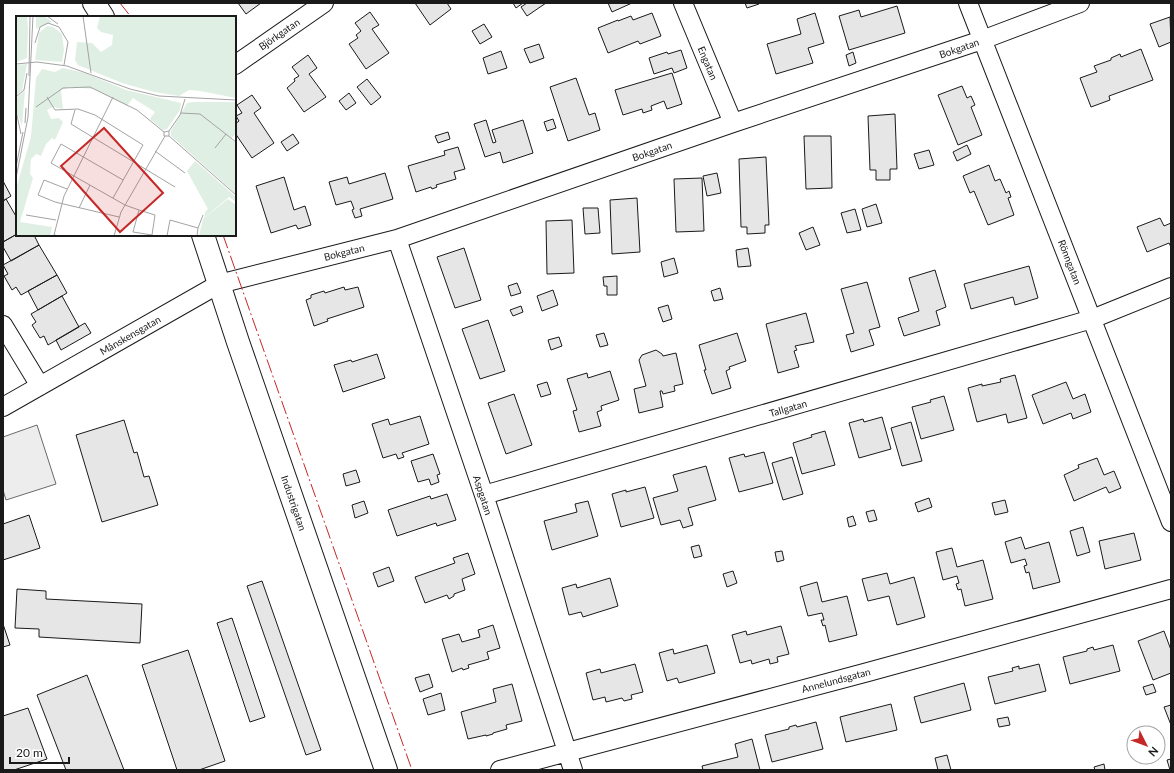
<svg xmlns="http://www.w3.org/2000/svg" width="1174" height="773" viewBox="0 0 1174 773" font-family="Lato,sans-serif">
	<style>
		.parking { fill: #ededed; stroke: #6a6a6a }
		.building { fill: #e6e6e6; stroke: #1a1a1a }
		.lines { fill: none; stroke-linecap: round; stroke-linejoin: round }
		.street-casing { stroke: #1a1a1a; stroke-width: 20 }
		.secondary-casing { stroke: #1a1a1a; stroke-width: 24 }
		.street { stroke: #fff; stroke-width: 18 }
		.secondary { stroke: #fff; stroke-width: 22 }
		.power { stroke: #c62828; stroke-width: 1; stroke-dasharray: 14 3 2 3; stroke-linecap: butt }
		.labels { text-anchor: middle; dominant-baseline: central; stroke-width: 3; stroke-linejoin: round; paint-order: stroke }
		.street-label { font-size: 10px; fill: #1a1a1a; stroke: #fff }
		.inset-road { fill: none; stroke: #a3a3a3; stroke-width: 1 }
		.view { fill: #c62828; fill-opacity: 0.15; stroke: #c62828; stroke-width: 2 }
		.inset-edge { fill: none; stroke: #1a1a1a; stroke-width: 2 }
	</style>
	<rect width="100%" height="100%" fill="#fff"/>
	<path class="parking" d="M 37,425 L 56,484 L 6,500 L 3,490 L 3,437 Z"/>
	<path class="building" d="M 238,3 L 261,3 L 246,14 Z
		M 415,3 L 447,3 L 451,9 L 430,25 Z
		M 513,3 L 523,3 L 516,8 Z
		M 527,3 L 546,3 L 527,16 L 521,7 Z
		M 608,3 L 632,3 L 612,12 Z
		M 745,3 L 759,3 L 759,4 L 747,8 Z
		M 897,6 L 905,33 L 849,50 L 839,16 L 859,10 L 861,17 Z
		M 370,12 L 379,25 L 372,29 L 389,53 L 366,69 L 349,44 L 358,38 L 356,35 L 361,31 L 355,23 Z
		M 652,13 L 661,36 L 640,44 L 638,41 L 608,53 L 598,28 L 618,20 L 618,21 L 631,16 L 633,20 Z
		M 815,13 L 824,43 L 808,48 L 813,63 L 776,74 L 767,44 L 801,34 L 797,19 Z
		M 1170,17 L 1171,42 L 1159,47 L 1150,24 Z
		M 484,24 L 492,37 L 480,44 L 472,31 Z
		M 539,44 L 544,58 L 530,63 L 524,49 Z
		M 1141,49 L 1153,80 L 1109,96 L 1110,100 L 1091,107 L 1080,78 L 1097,72 L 1094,66 L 1111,60 L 1111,58 L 1120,54 L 1121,57 Z
		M 681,50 L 687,68 L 674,73 L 672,68 L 654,74 L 649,58 L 667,52 L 668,54 Z
		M 501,51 L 507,68 L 488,74 L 483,58 Z
		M 853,52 L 856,63 L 849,66 L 846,55 Z
		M 308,55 L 317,68 L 309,74 L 326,97 L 304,112 L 287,88 L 295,81 L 294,79 L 299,76 L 292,67 Z
		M 672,73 L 682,104 L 667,109 L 664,101 L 651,106 L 652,110 L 643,113 L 642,109 L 623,115 L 615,90 Z
		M 576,78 L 589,115 L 595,113 L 600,130 L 568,141 L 550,87 Z
		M 367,79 L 381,97 L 371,105 L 357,87 Z
		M 962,86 L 967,98 L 971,96 L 975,105 L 971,107 L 982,135 L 958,145 L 938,95 Z
		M 349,93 L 356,103 L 346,110 L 339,101 Z
		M 252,95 L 261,108 L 254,113 L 274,143 L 252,158 L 235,133 L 235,124 L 239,121 L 236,116 L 242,113 L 237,105 Z
		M 895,114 L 897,169 L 890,169 L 890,180 L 876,180 L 876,170 L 870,170 L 868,116 Z
		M 553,119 L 556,128 L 547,131 L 544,122 Z
		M 486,120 L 493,143 L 496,142 L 492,130 L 523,120 L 533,153 L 503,163 L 500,152 L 485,157 L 474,124 Z
		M 448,132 L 450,139 L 438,143 L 435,136 Z
		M 293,134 L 299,143 L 287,151 L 281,142 Z
		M 804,136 L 831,136 L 832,188 L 806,189 Z
		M 967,145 L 971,154 L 957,161 L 953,152 Z
		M 458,147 L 465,169 L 454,172 L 456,179 L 436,185 L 437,187 L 432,189 L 431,187 L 416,192 L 408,166 L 445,155 L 444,151 Z
		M 929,150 L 934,165 L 919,169 L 914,154 Z
		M 766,157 L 769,225 L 765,225 L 765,233 L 747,234 L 747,227 L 741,227 L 739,159 Z
		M 989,165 L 995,181 L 1000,179 L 1006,193 L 1009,191 L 1011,197 L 1008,198 L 1014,215 L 988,225 L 974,191 L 970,193 L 963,176 Z
		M 385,173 L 393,199 L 360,209 L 362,216 L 355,218 L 352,210 L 354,209 L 351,201 L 336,205 L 329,182 L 347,177 L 349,184 Z
		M 717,173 L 721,193 L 707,196 L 703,176 Z
		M 284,177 L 294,210 L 305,206 L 311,225 L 298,229 L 296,225 L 271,233 L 256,186 Z
		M 702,178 L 704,231 L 676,232 L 674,179 Z
		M 3,181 L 11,196 L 3,201 Z
		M 637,198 L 640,252 L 612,254 L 610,200 Z
		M 6,199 L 17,218 L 17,234 L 3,242 L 3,201 Z
		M 876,204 L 882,223 L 867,227 L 862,209 Z
		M 583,208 L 598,208 L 600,233 L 585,234 Z
		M 855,209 L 861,230 L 847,233 L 841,213 Z
		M 1160,218 L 1164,226 L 1171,223 L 1171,247 L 1169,243 L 1147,252 L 1137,227 Z
		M 572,220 L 574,273 L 547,274 L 546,221 Z
		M 813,227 L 820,245 L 806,250 L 799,233 Z
		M 17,234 L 34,235 L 39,245 L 11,261 L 3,247 L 3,242 Z
		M 39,245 L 57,275 L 21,295 L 16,287 L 12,290 L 4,276 L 8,274 L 3,265 Z
		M 464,248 L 481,300 L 455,308 L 437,257 Z
		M 748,248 L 751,266 L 738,267 L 736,250 Z
		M 674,258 L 678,273 L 664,277 L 661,262 Z
		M 1029,266 L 1038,298 L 1015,305 L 1013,297 L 971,309 L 964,284 Z
		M 935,270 L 946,307 L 936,311 L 940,325 L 904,336 L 898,318 L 919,311 L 909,278 Z
		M 57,275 L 67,293 L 38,310 L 28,291 Z
		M 617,276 L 617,295 L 607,295 L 607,286 L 604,286 L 603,277 Z
		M 867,282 L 880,327 L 869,330 L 874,345 L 851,352 L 846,335 L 854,333 L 841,289 Z
		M 517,283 L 521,293 L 511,296 L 508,286 Z
		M 344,287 L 345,290 L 358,287 L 364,307 L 327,319 L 328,321 L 314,326 L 306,300 L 311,298 L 311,295 L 324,291 L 325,293 Z
		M 720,288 L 723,299 L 714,301 L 711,291 Z
		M 553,290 L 558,305 L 542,311 L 537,296 Z
		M 62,296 L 79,327 L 48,345 L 44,336 L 40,338 L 32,325 L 36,322 L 31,314 Z
		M 668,305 L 672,319 L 663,322 L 658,308 Z
		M 521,306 L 523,312 L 513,316 L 510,310 Z
		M 806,313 L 814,342 L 795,346 L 797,350 L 794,351 L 799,367 L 778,373 L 766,324 Z
		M 488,320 L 505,371 L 480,379 L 462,329 Z
		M 85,323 L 91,333 L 61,350 L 56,340 Z
		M 604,333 L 608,345 L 600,347 L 596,335 Z
		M 737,333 L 746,361 L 729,367 L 730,369 L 726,371 L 731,388 L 712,394 L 704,370 L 706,370 L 699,345 Z
		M 559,337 L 562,346 L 551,350 L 548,340 Z
		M 656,350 L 662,354 L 663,356 L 676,353 L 683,384 L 674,386 L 675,391 L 663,394 L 662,391 L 660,391 L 663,407 L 639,413 L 634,389 L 646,386 L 639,360 L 642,355 Z
		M 377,354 L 385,378 L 343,392 L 334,365 L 351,360 L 352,362 Z
		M 610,371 L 619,400 L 601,406 L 602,410 L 597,412 L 601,426 L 579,432 L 573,411 L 577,410 L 567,379 L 587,373 L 588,378 Z
		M 1015,375 L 1027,418 L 1008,423 L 1006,414 L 977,422 L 968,388 L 982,384 L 982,386 L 1001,382 L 1000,379 Z
		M 547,382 L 551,394 L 541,397 L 537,385 Z
		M 1066,382 L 1073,399 L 1085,394 L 1091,412 L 1073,419 L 1071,413 L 1043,424 L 1032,395 Z
		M 514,394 L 532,445 L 506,454 L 488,403 Z
		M 944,396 L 954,430 L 921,439 L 912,407 L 931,402 L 930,400 Z
		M 420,416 L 429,444 L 402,453 L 404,457 L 398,459 L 396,454 L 383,458 L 372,424 L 388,419 L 390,425 Z
		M 882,417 L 891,449 L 859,458 L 849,423 L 863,419 L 864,422 Z
		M 124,420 L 134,453 L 137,452 L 144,477 L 149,476 L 158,505 L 102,522 L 76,435 Z
		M 911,422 L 922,461 L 902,466 L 891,428 Z
		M 825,431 L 835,465 L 802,474 L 793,443 L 812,437 L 811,435 Z
		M 764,452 L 773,483 L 739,492 L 729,458 L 744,454 L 745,457 Z
		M 433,454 L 440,474 L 437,475 L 439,482 L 431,485 L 429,479 L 418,482 L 411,461 Z
		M 792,457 L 803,494 L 783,500 L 772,463 Z
		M 1097,458 L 1104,475 L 1114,471 L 1121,488 L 1109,493 L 1106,487 L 1074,501 L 1064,475 L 1079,468 L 1078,465 Z
		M 706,466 L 716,500 L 688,508 L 693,525 L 683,528 L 680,520 L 661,525 L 653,498 L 678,491 L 673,475 Z
		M 356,470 L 360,482 L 346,486 L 343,474 Z
		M 645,487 L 654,518 L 621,527 L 612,494 L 626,490 L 626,492 Z
		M 447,494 L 456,520 L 437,526 L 436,523 L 397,536 L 388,510 L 430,496 L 431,499 Z
		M 929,498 L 932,507 L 918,512 L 915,503 Z
		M 1005,500 L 1008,512 L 995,515 L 992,503 Z
		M 364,501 L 368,513 L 355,518 L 352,505 Z
		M 588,501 L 598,536 L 552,550 L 544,521 L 577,512 L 575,504 Z
		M 874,510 L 877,520 L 869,522 L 866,512 Z
		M 29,515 L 40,548 L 3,560 L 3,524 Z
		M 853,516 L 856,525 L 849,527 L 847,518 Z
		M 1083,527 L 1090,552 L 1077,556 L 1070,531 Z
		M 1134,533 L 1141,560 L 1105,569 L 1099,541 Z
		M 1021,537 L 1025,549 L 1049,542 L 1060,582 L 1033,589 L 1029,572 L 1026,573 L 1024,566 L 1027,565 L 1025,559 L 1011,563 L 1005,542 Z
		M 699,545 L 702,556 L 694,558 L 691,547 Z
		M 952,548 L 957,567 L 983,560 L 993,599 L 965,606 L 961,589 L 958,590 L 956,584 L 959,583 L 957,576 L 943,580 L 936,552 Z
		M 782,551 L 784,560 L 777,562 L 775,552 Z
		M 468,553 L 475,574 L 462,579 L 465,590 L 454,594 L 454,596 L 449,599 L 447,595 L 425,603 L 415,577 L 455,563 L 453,558 Z
		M 389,567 L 394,581 L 378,587 L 373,573 Z
		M 733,571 L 737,583 L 727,587 L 723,574 Z
		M 887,573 L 890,584 L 914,577 L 925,617 L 897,625 L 889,596 L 868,601 L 862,579 Z
		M 610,578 L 618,606 L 583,617 L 581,612 L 569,615 L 562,588 L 576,584 L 577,588 Z
		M 262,581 L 321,750 L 306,755 L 247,586 Z
		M 817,582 L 822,602 L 847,596 L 857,635 L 829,642 L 825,625 L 823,626 L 821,620 L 824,620 L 822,613 L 808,616 L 800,587 Z
		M 17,589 L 46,591 L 46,599 L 142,604 L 140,643 L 39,637 L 39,629 L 15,628 Z
		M 232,618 L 265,717 L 250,722 L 217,623 Z
		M 3,624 L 10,645 L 3,647 Z
		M 493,625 L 500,648 L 487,652 L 489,659 L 468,665 L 469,668 L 463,670 L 462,668 L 452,672 L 442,639 L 459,634 L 462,642 L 480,637 L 478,630 Z
		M 781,626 L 789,654 L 777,657 L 778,662 L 770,664 L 769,659 L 752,664 L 751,660 L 740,663 L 732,635 L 746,631 L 747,635 Z
		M 1164,631 L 1171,650 L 1171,673 L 1153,680 L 1138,641 Z
		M 707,645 L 715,673 L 679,683 L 677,678 L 667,681 L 659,653 L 673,649 L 674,654 Z
		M 1113,645 L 1120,671 L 1070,684 L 1063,657 L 1087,651 L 1087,649 L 1093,647 L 1094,650 Z
		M 188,650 L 225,761 L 199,770 L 177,770 L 142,665 Z
		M 635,664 L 643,692 L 631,695 L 632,699 L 624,701 L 622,698 L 606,702 L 605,697 L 593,700 L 586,673 L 600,669 L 601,673 Z
		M 1039,664 L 1046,691 L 995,704 L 988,677 L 1013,671 L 1012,668 L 1019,666 L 1019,669 Z
		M 429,674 L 433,687 L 420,692 L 415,678 Z
		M 87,675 L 124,770 L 66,770 L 37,695 Z
		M 964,683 L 971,710 L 921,723 L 914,697 Z
		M 512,684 L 522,721 L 506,725 L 507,729 L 493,733 L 493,734 L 486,736 L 486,735 L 468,739 L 461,712 L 496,702 L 493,689 Z
		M 1153,684 L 1156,692 L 1146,695 L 1143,687 Z
		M 441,693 L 445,710 L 428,715 L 423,699 Z
		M 891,704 L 897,730 L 846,742 L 840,717 Z
		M 1171,705 L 1171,725 L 1164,707 Z
		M 28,708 L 47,759 L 14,770 L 3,770 L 3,716 Z
		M 1008,717 L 1010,725 L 999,727 L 997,719 Z
		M 816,722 L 823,749 L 772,762 L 765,735 L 789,729 L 789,727 L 796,725 L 797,727 Z
		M 752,739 L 760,770 L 703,770 L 702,766 L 738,757 L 735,744 Z
		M 947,755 L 951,770 L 938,770 L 935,758 Z
		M 1171,759 L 1171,770 L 1170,770 L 1167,760 Z
		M 1104,764 L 1105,770 L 1095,770 L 1094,767 Z"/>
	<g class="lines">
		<defs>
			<path id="street" d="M 683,3 L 733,123
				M 968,3 L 1171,522
				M 235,65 L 324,3
				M 397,239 L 484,495 L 573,770
				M 3,325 L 40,386
				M 3,407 L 219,284 L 397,239 L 733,123 L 982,40 L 1080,3
				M 484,495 L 1092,319 L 1171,287
				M 500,770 L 868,672 L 1171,589"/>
			<path id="secondary" d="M 94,3 L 103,17
				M 203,235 L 238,342 L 386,770"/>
		</defs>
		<use href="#street" class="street-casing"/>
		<use href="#secondary" class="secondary-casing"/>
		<use href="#street" class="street"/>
		<use href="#secondary" class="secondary"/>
		<path class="power" d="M 120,3 L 131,17
			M 223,235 L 412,770"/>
	</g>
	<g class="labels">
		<g class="street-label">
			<text transform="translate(279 34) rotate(-35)">Björkgatan</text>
			<text transform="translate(959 48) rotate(-19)">Bokgatan</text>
			<text transform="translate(708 63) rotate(67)">Engatan</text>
			<text transform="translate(652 151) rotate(-19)">Bokgatan</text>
			<text transform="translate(344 252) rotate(-14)">Bokgatan</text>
			<text transform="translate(1070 262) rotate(69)">Rönngatan</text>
			<text transform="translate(130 335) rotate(-30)">Månskensgatan</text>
			<text transform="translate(788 408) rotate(-16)">Tallgatan</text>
			<text transform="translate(483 495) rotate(72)">Aspgatan</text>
			<text transform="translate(294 503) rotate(71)">Industrigatan</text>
			<text transform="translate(836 680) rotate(-15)">Annelundsgatan</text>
		</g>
	</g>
	<g transform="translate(16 16)">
		<rect width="220" height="220" fill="#fff"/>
		<path d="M 0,0 L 11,0 L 12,13 L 11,42 L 0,46 ZM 20,0 L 28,0 L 36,6 L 20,13 ZM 84,0 L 220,0 L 220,82 L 184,75 L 173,74 L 163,80 L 138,76 L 106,67 L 62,49 L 59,44 L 61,26 L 76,27 L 85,36 L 96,29 L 97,19 L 85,16 L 81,12 ZM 31,10 L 37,11 L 46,18 L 48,34 L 46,46 L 19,44 L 23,17 ZM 11,48 L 6,75 L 0,80 L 0,49 ZM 47,52 L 69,57 L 110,74 L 165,87 L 164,94 L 151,113 L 147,114 L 134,103 L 139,96 L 117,82 L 111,90 L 78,73 L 54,71 L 45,74 L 47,93 L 37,91 L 31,94 L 35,103 L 43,102 L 47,106 L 39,124 L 36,122 L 30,128 L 25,140 L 20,138 L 15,143 L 14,158 L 17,162 L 4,206 L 36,211 L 34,220 L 0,220 L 0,173 L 15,121 L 20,62 L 26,53 L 39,56 ZM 9,74 L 6,110 L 0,94 L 0,83 ZM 177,86 L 220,86 L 220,117 L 215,123 L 220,127 L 220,178 L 155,120 L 155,115 L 171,87 ZM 179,145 L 220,181 L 220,186 L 213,181 L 188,202 L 189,196 L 192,193 L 171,155 ZM 212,183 L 220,189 L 220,220 L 183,220 L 187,203 Z" fill="#e0efe3"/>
		<path class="inset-road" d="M 31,0 L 42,8M 67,0 L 75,57M 19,27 L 24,11 L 32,7 L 43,11 L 52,26 L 48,49M 0,48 L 21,46 L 51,50 L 114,73 L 143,80 L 220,84M 13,60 L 14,0M 0,81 L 8,74 L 11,57M 31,81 L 39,94 L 62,93 L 79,99 L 127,129 L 97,182M 20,91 L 47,72 L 74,71 L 121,94 L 148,116M 59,94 L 55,108 L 159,171M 0,95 L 5,118M 165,97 L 184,98 L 220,126M 9,107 L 10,92M 153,115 L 164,99 L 169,83M 153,120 L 153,115 L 148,116 L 148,120 L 153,120 L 220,179M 199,132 L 210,118M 139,135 L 169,157M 0,151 L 7,116M 0,162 L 12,101 L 17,0M 107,164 L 45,128 L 35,147 L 109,189 L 123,194 L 139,199 L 136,219 L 117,216 L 123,194M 51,173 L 28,164 L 22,179 L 39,186 L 103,201M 63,192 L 74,169M 10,199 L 40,204M 182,212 L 187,199M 44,220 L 38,219 L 48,180 L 97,81M 98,220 L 105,196 L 149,120M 151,220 L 154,204 L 182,212 L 181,220"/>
		<path class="view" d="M 88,112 L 147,177 L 104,216 L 45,150 Z"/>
		<rect width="220" height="220" class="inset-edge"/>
	</g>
	<rect width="1174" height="773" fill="none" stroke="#1a1a1a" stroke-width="8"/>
	<g transform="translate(1146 745) rotate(132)"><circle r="19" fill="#ffffff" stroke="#a3a3a3"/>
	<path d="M0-3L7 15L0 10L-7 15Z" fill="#c62828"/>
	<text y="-6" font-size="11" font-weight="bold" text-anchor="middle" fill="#1a1a1a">N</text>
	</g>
	<path d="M10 757v6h59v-6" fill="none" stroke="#1a1a1a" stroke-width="2"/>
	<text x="16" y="757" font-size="12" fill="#1a1a1a" stroke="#ffffff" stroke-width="3" paint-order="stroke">20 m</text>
</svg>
